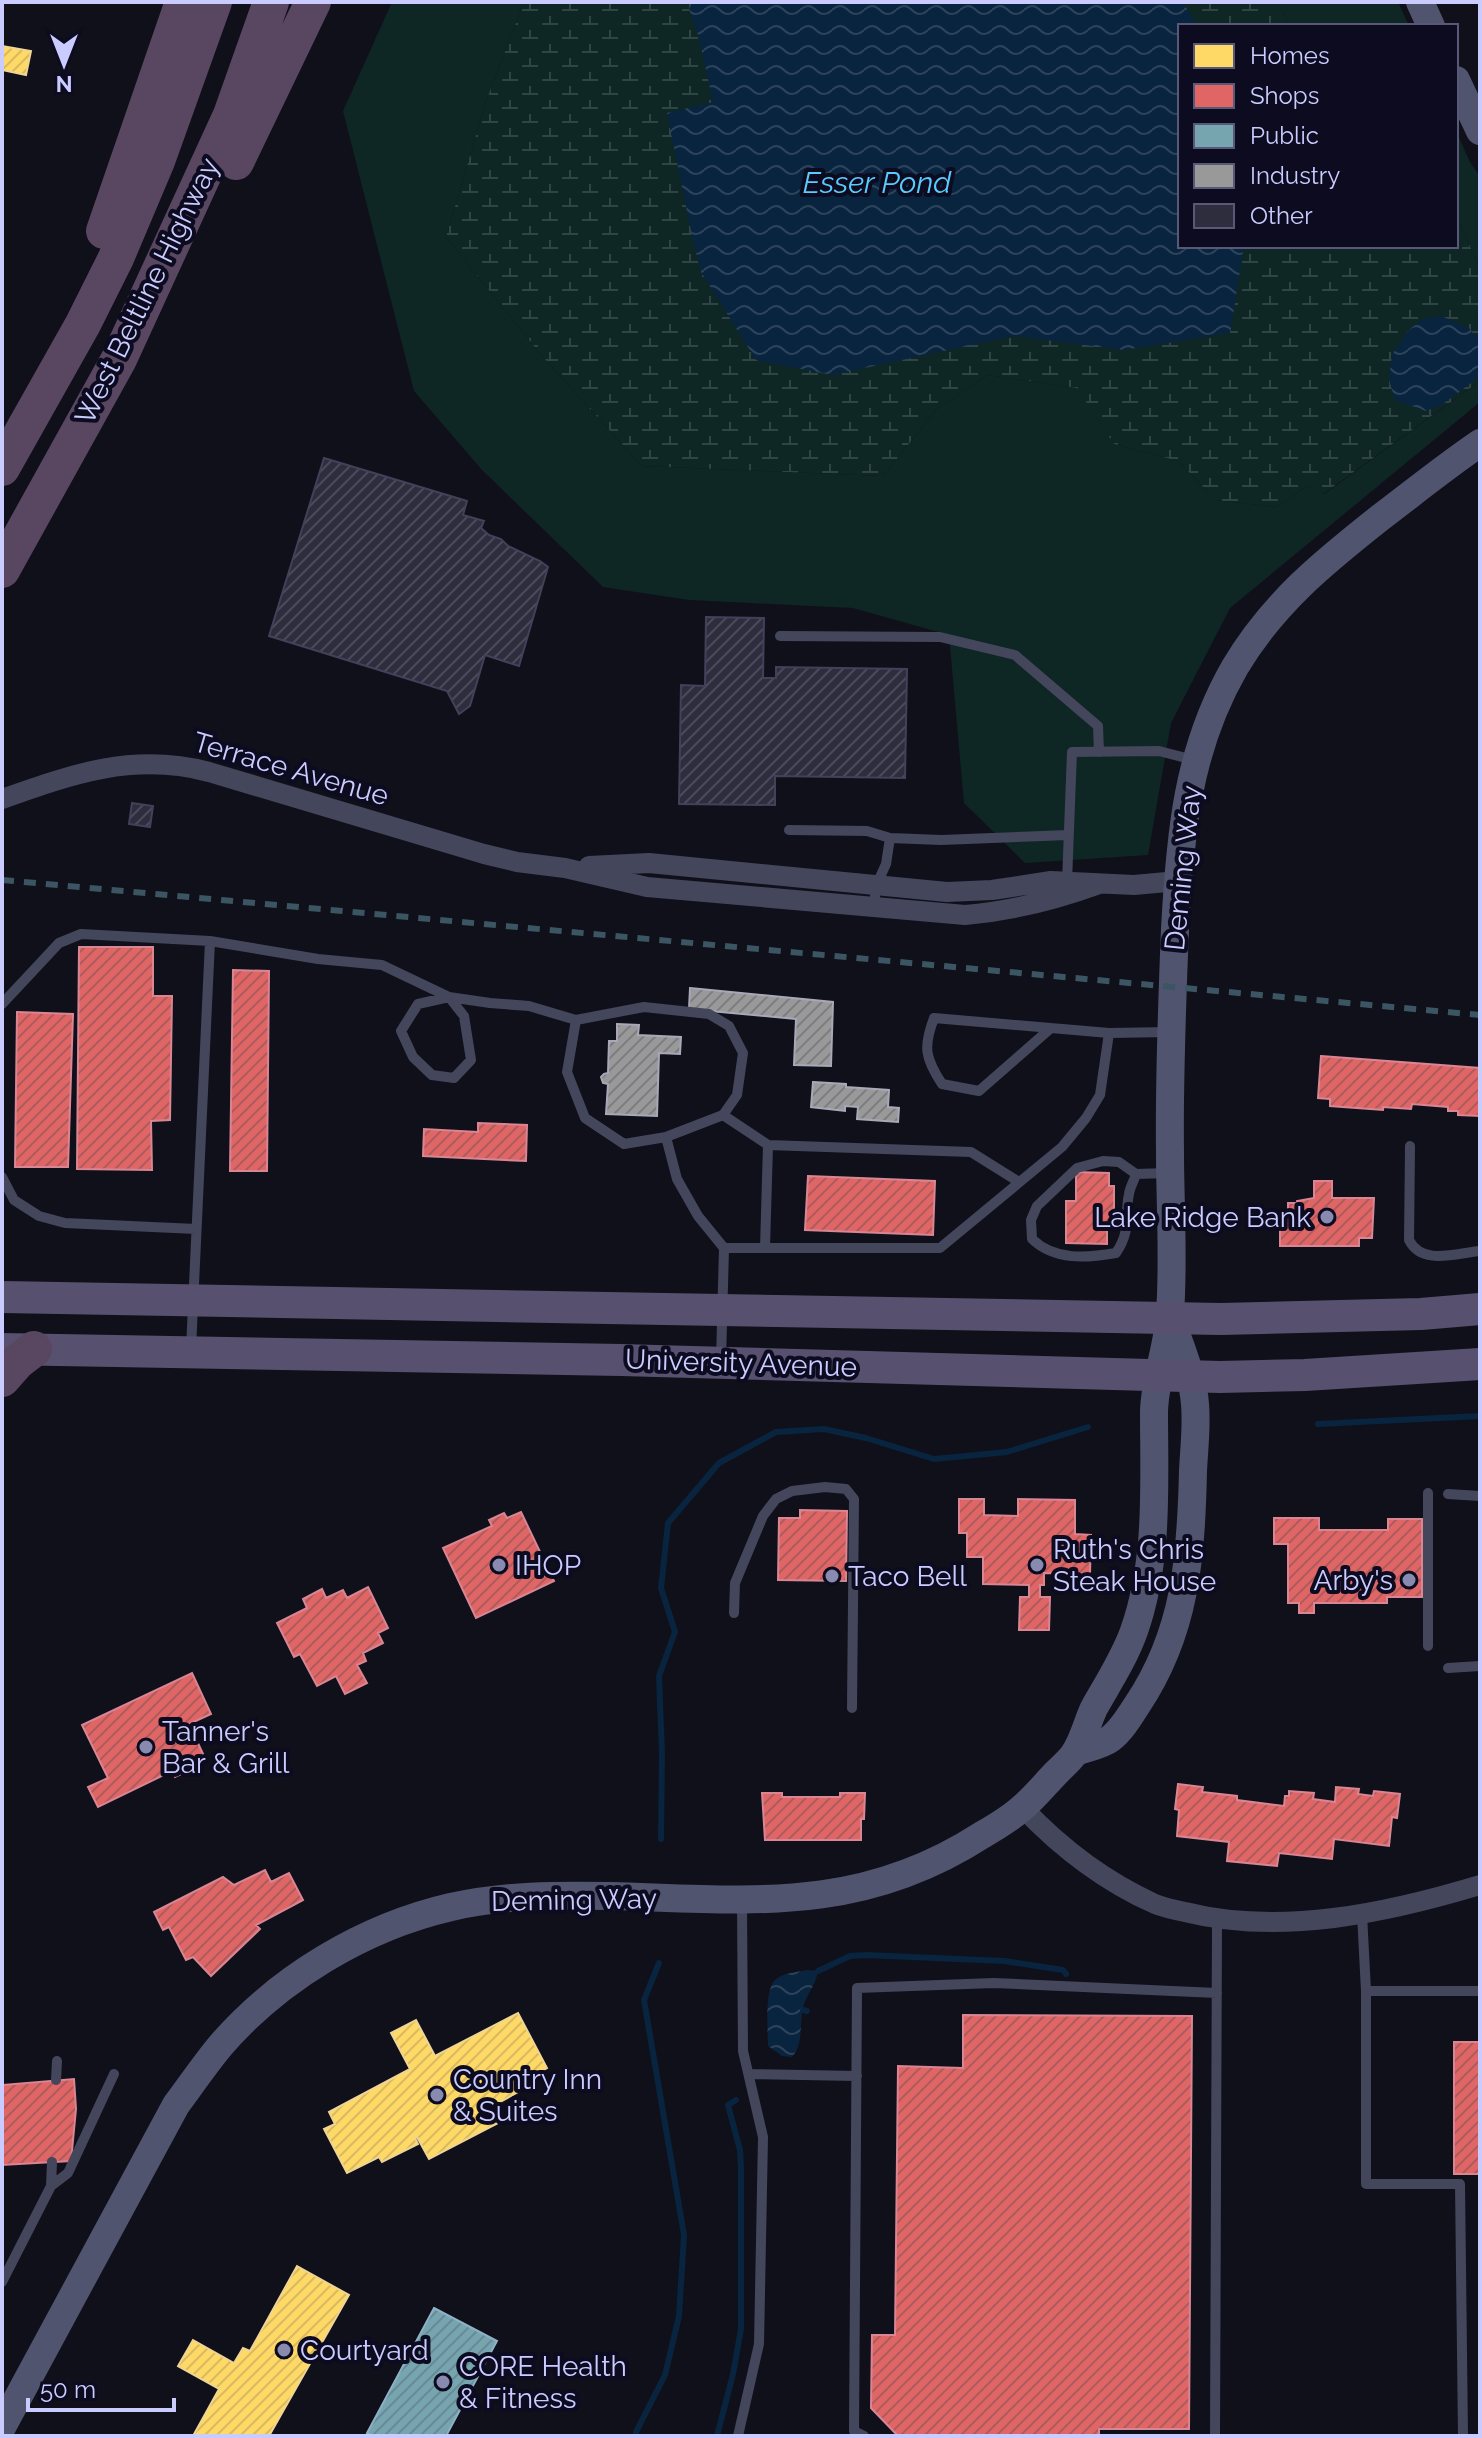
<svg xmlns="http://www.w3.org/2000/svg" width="1482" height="2438" viewBox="0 0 1482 2438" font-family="Raleway,sans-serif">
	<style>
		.green { fill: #0e2624 }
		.wetland { fill: url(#wetland-marsh) }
		.water { fill: url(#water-waves) }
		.homes { fill: url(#homes-hatch); stroke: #efd594; stroke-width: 2 }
		.shops { fill: url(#shops-hatch); stroke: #d98594; stroke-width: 2 }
		.public { fill: url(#public-hatch); stroke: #8fb1c7; stroke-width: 2 }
		.industry { fill: url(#industry-hatch); stroke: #a8a8b8; stroke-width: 2 }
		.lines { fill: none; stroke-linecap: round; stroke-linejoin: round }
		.stream { stroke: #09243e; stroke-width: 6 }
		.building { fill: url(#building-hatch); stroke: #42415a; stroke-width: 2 }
		.lane { stroke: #44465c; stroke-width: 10 }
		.street { stroke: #44465c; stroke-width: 20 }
		.secondary { stroke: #51546f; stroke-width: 28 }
		.primary { stroke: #57516f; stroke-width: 32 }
		.highway { stroke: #594761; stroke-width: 36 }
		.rail { stroke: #3b5662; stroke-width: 6; stroke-dasharray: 12 10; stroke-linecap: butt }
		.poi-dot { fill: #898aaf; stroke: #0c0b20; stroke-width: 3 }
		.labels { text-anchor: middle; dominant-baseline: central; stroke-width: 8; stroke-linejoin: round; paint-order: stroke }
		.street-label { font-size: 28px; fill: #caccff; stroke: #0c0b20 }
		.poi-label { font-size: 28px; fill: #caccff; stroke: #0c0b20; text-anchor: start }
		.water-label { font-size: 30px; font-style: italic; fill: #58ccff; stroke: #0c0b20 }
	</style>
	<defs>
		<pattern id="wetland-marsh" width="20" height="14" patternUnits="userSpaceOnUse" patternTransform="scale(2)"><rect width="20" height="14" fill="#0e2624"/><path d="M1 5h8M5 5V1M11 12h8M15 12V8" fill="none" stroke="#304445"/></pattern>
		<pattern id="water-waves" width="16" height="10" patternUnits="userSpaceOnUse" patternTransform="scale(2)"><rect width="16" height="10" fill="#09243e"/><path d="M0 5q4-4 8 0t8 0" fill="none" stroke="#2c435b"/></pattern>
		<pattern id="homes-hatch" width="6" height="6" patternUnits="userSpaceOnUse" patternTransform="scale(2)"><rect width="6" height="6" fill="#ffd966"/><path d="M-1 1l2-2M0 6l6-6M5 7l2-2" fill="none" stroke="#d8ba61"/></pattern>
		<pattern id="shops-hatch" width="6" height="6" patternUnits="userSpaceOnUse" patternTransform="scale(2)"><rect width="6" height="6" fill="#e06666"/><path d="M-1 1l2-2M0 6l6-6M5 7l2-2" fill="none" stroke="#af5a5e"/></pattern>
		<pattern id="public-hatch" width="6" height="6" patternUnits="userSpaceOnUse" patternTransform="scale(2)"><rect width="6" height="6" fill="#76a5af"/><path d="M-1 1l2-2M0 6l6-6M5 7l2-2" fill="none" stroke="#688b96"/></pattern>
		<pattern id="industry-hatch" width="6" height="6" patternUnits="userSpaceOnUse" patternTransform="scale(2)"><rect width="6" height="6" fill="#999"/><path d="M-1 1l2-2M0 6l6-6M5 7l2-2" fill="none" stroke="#7d7d82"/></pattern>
		<pattern id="building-hatch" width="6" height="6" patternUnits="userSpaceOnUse" patternTransform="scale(2)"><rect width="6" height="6" fill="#2d2d3e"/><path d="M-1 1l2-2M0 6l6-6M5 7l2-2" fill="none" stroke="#4a4a5b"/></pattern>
	</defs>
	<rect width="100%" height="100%" fill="#10101b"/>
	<path class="green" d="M 392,2 L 524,2 L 486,101 L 446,237 L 542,356 L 642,466 L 883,476 L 936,410 L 988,375 L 1078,388 L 1114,444 L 1178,461 L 1216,500 L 1276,507 L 1307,486 L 1324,494 L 1480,381 L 1480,402 L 1230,608 L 1171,723 L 1148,855 L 1025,863 L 964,803 L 949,635 L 853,608 L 689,600 L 603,587 L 482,470 L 414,391 L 343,111 Z
		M 1278,2 L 1398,2 L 1409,26 L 1290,26 Z
		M 1456,131 L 1470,162 L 1480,177 L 1480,268 L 1456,216 Z"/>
	<path class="wetland" d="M 524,2 L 1278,2 L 1290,26 L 1180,26 L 1180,246 L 1456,246 L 1456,216 L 1480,268 L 1480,381 L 1323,494 L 1307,486 L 1276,507 L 1216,500 L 1178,461 L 1114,444 L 1077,388 L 988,375 L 936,410 L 883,476 L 642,466 L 542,356 L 446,237 L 486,101 Z"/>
	<path class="water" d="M 693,2 L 1183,2 L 1197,26 L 1180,26 L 1180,246 L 1244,246 L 1230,333 L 1124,350 L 1014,336 L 832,375 L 756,360 L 701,272 L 693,241 L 667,113 L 713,102 L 699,38 L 689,9 Z
		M 1441,316 L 1469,328 L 1480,342 L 1480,372 L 1475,380 L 1443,404 L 1426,411 L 1395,400 L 1389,380 L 1392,355 L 1407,332 L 1422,319 Z
		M 807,1970 L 818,1971 C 816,1984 807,1994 803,2007 C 799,2024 804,2044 792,2057 L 782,2056 L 768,2046 C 768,2031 764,1991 775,1980 C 782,1973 797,1972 807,1970 Z"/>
	<path class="homes" d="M 2,46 L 31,51 L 26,75 L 2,70 Z
		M 518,2013 L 547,2068 L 516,2085 L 520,2091 L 493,2106 L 489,2099 L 486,2100 L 498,2123 L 429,2159 L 417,2137 L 415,2138 L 418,2144 L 382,2162 L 379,2157 L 347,2173 L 324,2129 L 335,2124 L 329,2112 L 410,2069 L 391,2033 L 416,2020 L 435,2056 Z
		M 297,2266 L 349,2295 L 269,2436 L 193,2436 L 219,2389 L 178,2366 L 193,2340 L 234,2363 L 243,2348 L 250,2351 Z"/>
	<path class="shops" d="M 79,947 L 153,947 L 153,996 L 172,996 L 170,1120 L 151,1121 L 152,1170 L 77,1169 Z
		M 233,970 L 269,971 L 267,1171 L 230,1171 Z
		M 17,1012 L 73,1014 L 68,1167 L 15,1167 Z
		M 1321,1056 L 1480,1068 L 1480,1116 L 1458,1115 L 1458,1111 L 1448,1111 L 1448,1107 L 1412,1104 L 1411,1109 L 1383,1107 L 1383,1110 L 1330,1106 L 1330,1099 L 1318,1098 Z
		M 478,1123 L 527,1125 L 526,1161 L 423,1156 L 424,1129 L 478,1132 Z
		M 1076,1172 L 1109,1173 L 1109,1186 L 1114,1186 L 1114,1229 L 1107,1229 L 1107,1244 L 1066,1243 L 1066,1201 L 1076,1201 Z
		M 808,1176 L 935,1181 L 933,1235 L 805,1230 Z
		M 1314,1181 L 1332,1181 L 1332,1198 L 1374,1198 L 1372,1238 L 1359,1238 L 1359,1246 L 1280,1246 L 1280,1213 L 1288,1213 L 1288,1203 L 1297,1203 L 1297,1201 L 1314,1198 Z
		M 959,1499 L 984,1499 L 984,1515 L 1018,1516 L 1018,1499 L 1075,1500 L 1075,1534 L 1091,1535 L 1090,1574 L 1044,1573 L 1044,1585 L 1040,1585 L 1040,1597 L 1050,1597 L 1049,1630 L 1019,1630 L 1020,1597 L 1029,1597 L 1029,1585 L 983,1584 L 983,1557 L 967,1557 L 967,1533 L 959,1533 Z
		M 800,1510 L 847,1511 L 846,1581 L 778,1580 L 779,1518 L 800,1518 Z
		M 521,1512 L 554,1581 L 476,1618 L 443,1548 L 492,1526 L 489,1520 L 504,1513 L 507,1518 Z
		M 1274,1518 L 1319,1518 L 1319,1530 L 1388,1530 L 1388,1519 L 1422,1519 L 1422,1597 L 1387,1597 L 1387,1603 L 1314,1603 L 1314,1613 L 1299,1613 L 1299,1603 L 1288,1603 L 1288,1544 L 1274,1544 Z
		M 368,1587 L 388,1628 L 378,1633 L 383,1643 L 363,1653 L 366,1661 L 357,1665 L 367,1683 L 345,1694 L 336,1676 L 317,1686 L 300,1654 L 294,1657 L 277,1623 L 307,1608 L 303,1599 L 322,1589 L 326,1598 L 343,1590 L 347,1598 Z
		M 192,1673 L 211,1714 L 189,1724 L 204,1756 L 188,1763 L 190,1770 L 175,1777 L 172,1771 L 98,1807 L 88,1787 L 108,1778 L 82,1725 Z
		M 1178,1784 L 1203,1787 L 1202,1792 L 1237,1796 L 1237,1800 L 1284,1806 L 1285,1796 L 1289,1796 L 1289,1791 L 1314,1793 L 1313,1799 L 1335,1802 L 1336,1787 L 1359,1789 L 1358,1794 L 1373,1796 L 1374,1791 L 1400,1794 L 1397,1818 L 1392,1817 L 1389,1846 L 1334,1839 L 1332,1859 L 1279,1853 L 1277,1866 L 1227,1861 L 1229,1842 L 1177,1836 L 1179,1810 L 1175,1809 Z
		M 762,1793 L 782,1793 L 782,1797 L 840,1797 L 840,1793 L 865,1793 L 864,1819 L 861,1819 L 861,1840 L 765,1840 Z
		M 265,1870 L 271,1882 L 289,1873 L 303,1900 L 256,1925 L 260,1929 L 211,1976 L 193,1957 L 186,1960 L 169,1927 L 163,1930 L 154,1912 L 223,1877 L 234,1885 Z
		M 963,2015 L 1192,2016 L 1189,2429 L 1099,2429 L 1099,2436 L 898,2436 L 871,2408 L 872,2335 L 895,2335 L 898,2066 L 963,2068 Z
		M 1454,2042 L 1480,2042 L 1480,2174 L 1454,2174 Z
		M 2,2079 L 3,2085 L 74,2079 L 76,2109 L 71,2161 L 2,2165 Z"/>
	<path class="public" d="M 434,2308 L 497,2341 L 446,2436 L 373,2436 L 367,2433 Z"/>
	<path class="industry" d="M 690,988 L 833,1002 L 831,1066 L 794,1065 L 796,1019 L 689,1009 Z
		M 617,1024 L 639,1025 L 638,1035 L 681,1037 L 680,1054 L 659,1053 L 657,1116 L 606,1114 L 608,1084 L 603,1083 L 601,1077 L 604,1074 L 608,1073 L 609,1041 L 617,1041 Z
		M 813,1082 L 846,1084 L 846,1087 L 889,1090 L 888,1107 L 899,1108 L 898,1122 L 857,1119 L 858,1107 L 845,1106 L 845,1111 L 811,1107 Z"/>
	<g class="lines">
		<path class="stream" d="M 1318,1424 L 1480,1416
			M 661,1839 L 662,1753 L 659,1676 L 675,1632 L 661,1588 L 668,1523 L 719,1463 L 776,1432 L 824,1429 L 866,1438 L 934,1459 L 1007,1452 L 1088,1427
			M 818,1971 L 850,1956 L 866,1955 L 1004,1961 L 1063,1970 L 1066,1974
			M 803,2010 L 807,2011
			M 636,2436 L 636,2432 L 665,2375 L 679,2316 L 684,2235 L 644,2000 L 659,1963
			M 717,2436 L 733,2374 L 741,2329 L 741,2168 L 740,2150 L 728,2105 L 736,2100"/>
	</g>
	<path class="building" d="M 324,458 L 467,501 L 463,515 L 484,521 L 481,528 L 489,535 L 501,539 L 508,546 L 540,561 L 548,567 L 519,666 L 485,655 L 470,706 L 459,714 L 447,691 L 269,636 Z
		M 706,617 L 764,618 L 763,678 L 776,678 L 776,667 L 907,669 L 905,778 L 775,776 L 775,805 L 679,804 L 681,685 L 705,686 Z
		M 132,803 L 153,806 L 150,827 L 129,824 Z"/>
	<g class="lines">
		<path class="lane" d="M 780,636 L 940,637 L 1015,655 L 1098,726 L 1099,752
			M 789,830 L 867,831 L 890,838
			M 1067,882 L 1072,752 L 1159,751 L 1194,760
			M 874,908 L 876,886 L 886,864 L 890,838 L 941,840 L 1068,835
			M 210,941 L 318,959 L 382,965 L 449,997 L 490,1003 L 529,1006 L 576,1020 L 567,1072 L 585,1118 L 624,1144 L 666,1137
			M 449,997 L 464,1016 L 471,1060 L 454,1078 L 432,1075 L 413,1057 L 401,1031 L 418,1004 Z
			M 2,1004 L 59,943 L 81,934 L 210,941 L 191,1349
			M 576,1020 L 644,1007 L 709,1014 L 729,1026 L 743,1053 L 737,1095 L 723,1115
			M 1051,1028 L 979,1091 L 942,1084 C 925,1058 923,1047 934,1018 L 1109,1033
			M 1410,1146 L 1409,1240 C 1422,1266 1456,1253 1480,1251
			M 1136,1174 C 1134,1181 1130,1187 1129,1194 C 1124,1217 1132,1229 1116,1253 C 1087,1258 1055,1261 1032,1239 L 1031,1220 L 1037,1206 L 1077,1168 L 1103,1161 L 1119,1162 L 1136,1174 L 1168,1173
			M 2,1177 L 14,1200 L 39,1216 L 65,1223 L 196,1229
			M 724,1248 L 940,1248 L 1062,1147 L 1086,1118 L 1100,1095 L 1109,1033 L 1170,1032
			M 765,1248 L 768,1145 L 971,1152 L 1019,1182
			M 721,1360 L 724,1248 L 698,1216 L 677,1179 L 666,1137 L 723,1115 L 768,1145
			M 1428,1493 L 1428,1646
			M 1448,1494 L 1480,1496
			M 734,1613 L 735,1583 L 763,1516 L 776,1499 L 792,1491 L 825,1487 L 846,1489 L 854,1499 L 852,1708
			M 1448,1668 L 1480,1666
			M 1362,1914 L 1366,1991
			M 749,2074 L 857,2076
			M 56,2080 L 57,2061
			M 51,2186 L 52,2162
			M 2,2282 L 51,2186 L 68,2173 L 114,2074
			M 738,2436 L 759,2344 L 763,2137 L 743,2051 L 742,1903
			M 864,2436 L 854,2431 L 857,1988 L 994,1983 L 1217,1993
			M 1215,2436 L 1217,1920
			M 1463,2436 L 1460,2184 L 1366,2184 L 1366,1991 L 1480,1991"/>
		<path class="street" d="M 2,799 C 72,774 134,752 209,772 L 484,854 L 517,862 L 565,868 L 647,887 L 965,915 C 1012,911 1055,900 1099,884
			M 589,866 L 649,863 L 947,892 L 992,890 L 1051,881 L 1134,885 L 1178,881
			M 1023,1808 C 1060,1847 1106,1882 1155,1904 C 1165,1908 1175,1910 1185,1912 C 1281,1936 1387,1913 1480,1885"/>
		<path class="secondary" d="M 1420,2 L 1431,26
			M 1456,80 L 1480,131
			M 1076,1752 C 1086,1748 1102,1745 1110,1739 C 1121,1731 1130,1716 1137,1705 C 1186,1632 1191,1557 1193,1471 C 1194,1449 1197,1426 1195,1404 C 1193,1376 1181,1348 1172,1322
			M 2,2427 L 176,2105 C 191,2085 205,2064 221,2045 C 279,1978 364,1927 451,1907 C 504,1895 557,1895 611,1896 C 749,1900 860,1914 982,1835 C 996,1827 1011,1818 1023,1807 C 1035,1797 1046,1783 1057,1772 C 1063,1766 1070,1760 1074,1754 C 1083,1741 1087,1723 1094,1708 C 1108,1683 1124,1659 1134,1631 C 1159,1560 1154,1485 1154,1411 C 1155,1378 1168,1346 1170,1313 C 1174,1260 1170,1205 1170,1152 C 1169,1078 1172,1003 1175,929 C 1180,835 1187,750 1235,667 C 1273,603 1324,562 1381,517 C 1414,492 1446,466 1480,443"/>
		<path class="primary" d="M 2,1297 L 1221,1319 L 1421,1314 L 1480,1309
			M 2,1349 L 621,1360 L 1220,1377 L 1305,1375 L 1480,1364"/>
		<path class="highway" d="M 236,162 L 313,2
			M 104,231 L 183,2
			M 2,468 L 83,324 L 116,258 L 157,161 L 214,2
			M 2,570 L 119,359 L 231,115 L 271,2
			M 2,1379 L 17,1362 L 34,1349"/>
		<path class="rail" d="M 2,880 L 1480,1015"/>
	</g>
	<g class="poi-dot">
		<circle cx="1327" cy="1217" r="8"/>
		<circle cx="499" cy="1565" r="8"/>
		<circle cx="1037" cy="1565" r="8"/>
		<circle cx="832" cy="1576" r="8"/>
		<circle cx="1409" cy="1580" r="8"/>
		<circle cx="146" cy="1747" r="8"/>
		<circle cx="437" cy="2095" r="8"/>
		<circle cx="284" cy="2350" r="8"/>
		<circle cx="443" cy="2382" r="8"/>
	</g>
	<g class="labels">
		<g class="street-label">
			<text transform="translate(147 291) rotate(-64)">West Beltline Highway</text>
			<text transform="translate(291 769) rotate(16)">Terrace Avenue</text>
			<text transform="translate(1183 868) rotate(-84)">Deming Way</text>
			<text transform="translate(741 1363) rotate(2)">University Avenue</text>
			<text transform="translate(574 1900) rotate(-1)">Deming Way</text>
		</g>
		<g class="poi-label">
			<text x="1311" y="1217" text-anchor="end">Lake Ridge Bank</text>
			<text x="1053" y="1549">Ruth's Chris<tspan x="1053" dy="32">Steak House</tspan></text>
			<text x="515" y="1565">IHOP</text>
			<text x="848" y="1576">Taco Bell</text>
			<text x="1393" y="1580" text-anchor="end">Arby's</text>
			<text x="162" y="1731">Tanner's<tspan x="162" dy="32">Bar &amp; Grill</tspan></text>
			<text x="453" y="2079">Country Inn<tspan x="453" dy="32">&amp; Suites</tspan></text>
			<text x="300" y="2350">Courtyard</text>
			<text x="459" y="2366">CORE Health<tspan x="459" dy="32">&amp; Fitness</tspan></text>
		</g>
		<g class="water-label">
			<text x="877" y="182">Esser Pond</text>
		</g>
	</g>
	<rect width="1482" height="2438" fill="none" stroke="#caccff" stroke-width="8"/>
	<rect x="1178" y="24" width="280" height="224" fill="#0c0b20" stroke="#585879" stroke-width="2"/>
	<rect x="1194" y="44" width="40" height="24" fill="#ffd966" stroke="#585879" stroke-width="2"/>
	<text x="1250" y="64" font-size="24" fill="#caccff">Homes</text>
	<rect x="1194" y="84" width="40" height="24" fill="#e06666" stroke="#585879" stroke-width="2"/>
	<text x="1250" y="104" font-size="24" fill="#caccff">Shops</text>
	<rect x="1194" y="124" width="40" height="24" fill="#76a5af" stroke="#585879" stroke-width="2"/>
	<text x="1250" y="144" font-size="24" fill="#caccff">Public</text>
	<rect x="1194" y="164" width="40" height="24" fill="#999999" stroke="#585879" stroke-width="2"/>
	<text x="1250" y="184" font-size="24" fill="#caccff">Industry</text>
	<rect x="1194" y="204" width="40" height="24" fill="#2d2d3e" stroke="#585879" stroke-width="2"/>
	<text x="1250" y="224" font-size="24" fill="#caccff">Other</text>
	<g transform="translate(64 64) rotate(180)" stroke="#0c0b20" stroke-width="6" paint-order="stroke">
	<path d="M0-6L14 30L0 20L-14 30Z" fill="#caccff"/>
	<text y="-12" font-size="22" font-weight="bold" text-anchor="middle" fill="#caccff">N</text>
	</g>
	<path d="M28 2398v12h146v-12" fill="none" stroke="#caccff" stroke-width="4"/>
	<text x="40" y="2398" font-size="24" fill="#caccff" stroke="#0c0b20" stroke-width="6" paint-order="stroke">50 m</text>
</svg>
